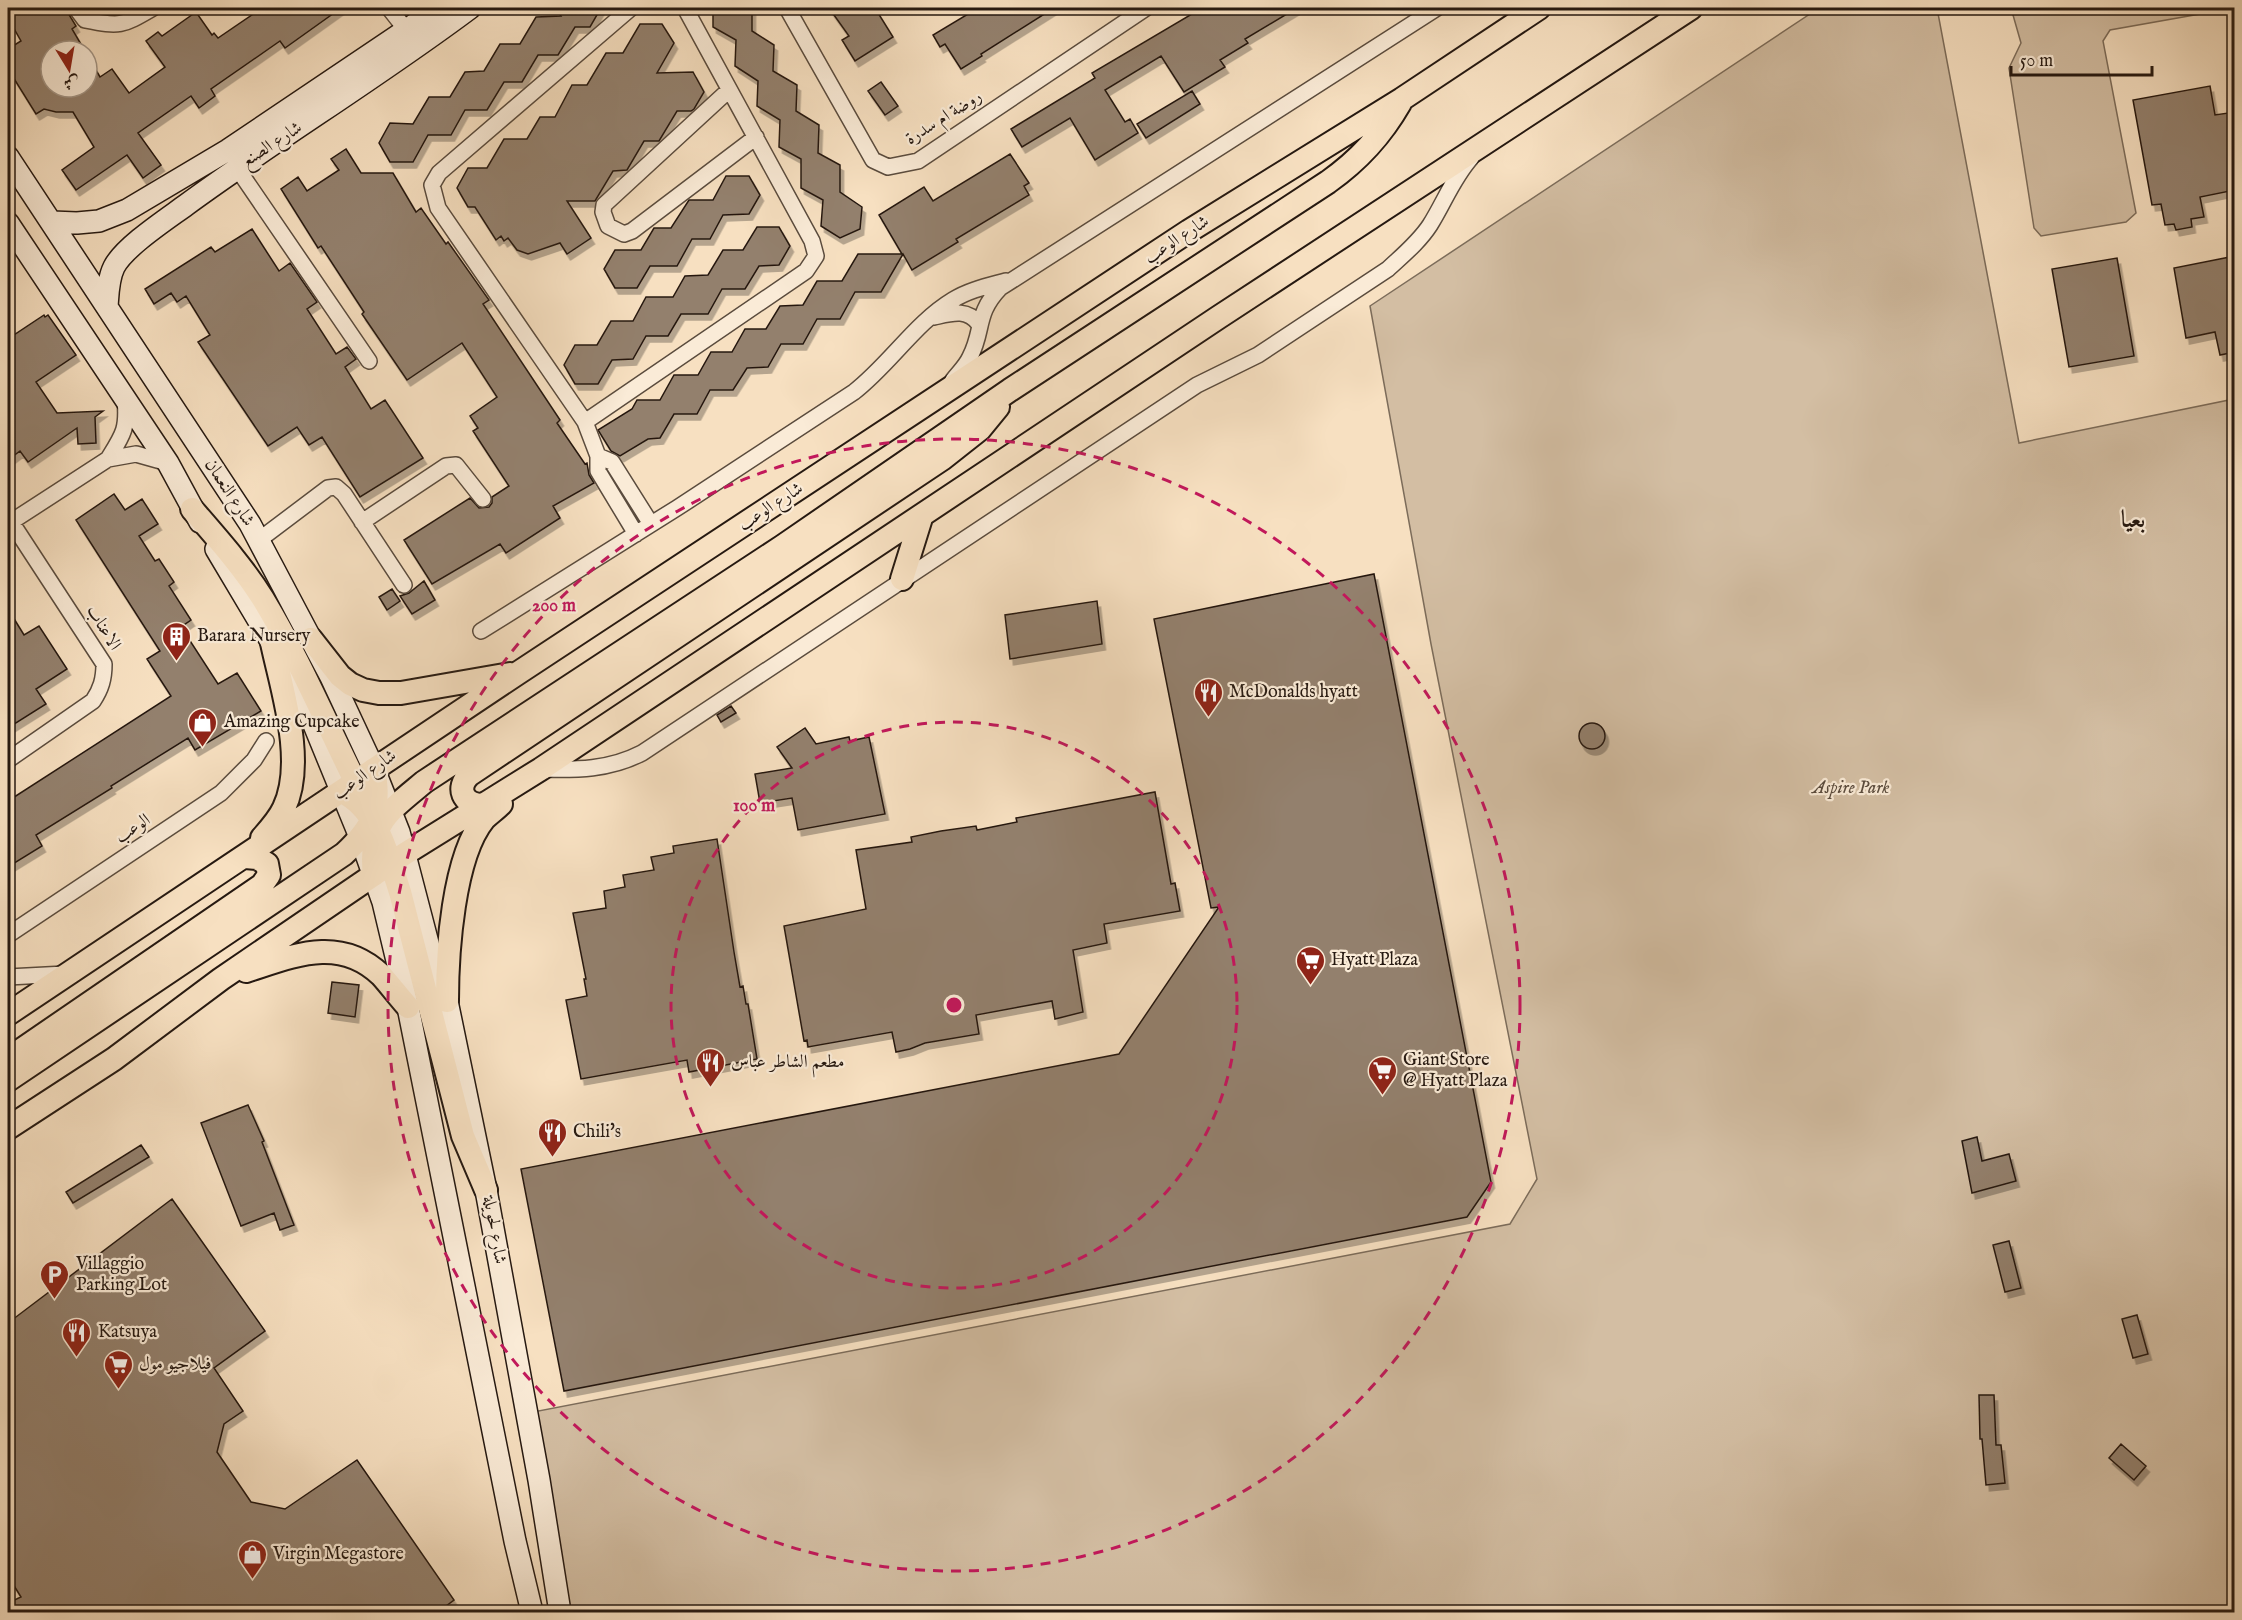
<svg xmlns="http://www.w3.org/2000/svg" width="2242" height="1620" viewBox="0 0 2242 1620" font-family="'IM FELL English',Amiri,serif">
	<style>
		.green { fill: #d3bea3; stroke: #7c6c5a; stroke-width: 1.5 }
		.building { fill: #93806d; stroke: #261911; stroke-width: 1.5; filter: url(#shadow) }
		.lines { fill: none; stroke-linecap: round; stroke-linejoin: round }
		.street-casing { stroke: #5a4b3d; stroke-width: 18 }
		.secondary-casing { stroke: #261911; stroke-width: 24 }
		.primary-casing { stroke: #261911; stroke-width: 26 }
		.street { stroke: #faebd7; stroke-width: 15 }
		.secondary { stroke: #faebd7; stroke-width: 21 }
		.primary { stroke: #f7e0c1; stroke-width: 22 }
		.ring { fill: none; stroke: #c2185b; stroke-width: 3; stroke-dasharray: 10 8 }
		.labels { text-anchor: middle; dominant-baseline: central; stroke-width: 4.5; stroke-linejoin: round; paint-order: stroke }
		.street-label { font-size: 18px; fill: #261911; stroke: #faebd7 }
		.poi-label { font-size: 18px; fill: #261911; stroke: #faebd7; text-anchor: start }
		.park-label { font-size: 18px; font-style: italic; fill: #5a4b3d; stroke: #faebd7 }
		.district-label { font-size: 24px; font-weight: bold; fill: #261911; stroke: #faebd7 }
		.centre { fill: #c2185b; stroke: #faebd7; stroke-width: 3 }
		.ring-label { font-size: 18px; text-anchor: middle; font-weight: bold; fill: #c2185b; stroke: #faebd7; stroke-width: 4.5; stroke-linejoin: round; paint-order: stroke }
	</style>
	<defs>
		<filter id="shadow"><feDropShadow dx="3.5" dy="6" stdDeviation="0" flood-color="#0004"/></filter>
	</defs>
	<rect width="100%" height="100%" fill="#f7e0c1"/>
	<filter id="stains"><feTurbulence type="fractalNoise" baseFrequency=".00333" numOctaves="4"/><feColorMatrix values="0 0 0 0 .2 0 0 0 0 .09 0 0 0 0 .02 0 0 0 .5 -.17"/></filter>
	<radialGradient id="worn" r=".72"><stop offset=".6" stop-color="#630" stop-opacity="0"/><stop offset="1" stop-color="#630" stop-opacity=".3"/></radialGradient>
	<path class="green" d="M 1819,8 L 1937,8 L 2019,443 L 2234,399 L 2234,1612 L 570,1612 L 533,1412 L 1510,1224 L 1537,1179 L 1431,644 L 1370,306 Z
		M 2011,8 L 2234,8 L 2110,30 L 2103,41 L 2136,213 L 2126,222 L 2041,236 L 2034,228 L 2009,68 L 2021,43 Z"/>
	<path class="building" d="M 8,8 L 65,8 L 76,26 L 72,29 L 85,51 L 51,51 L 51,87 L 87,87 L 87,55 L 100,77 L 112,69 L 129,93 L 165,67 L 146,41 L 158,32 L 162,36 L 196,12 L 212,35 L 214,33 L 218,38 L 262,8 L 341,8 L 285,48 L 280,41 L 211,89 L 215,96 L 199,108 L 191,96 L 138,133 L 161,165 L 143,178 L 127,155 L 76,190 L 62,170 L 94,147 L 73,112 L 56,112 L 44,109 L 36,114 L 8,69 L 8,49 L 21,41 L 8,18 Z
		M 556,8 L 601,8 L 590,27 L 575,27 L 558,55 L 538,55 L 522,82 L 504,82 L 487,110 L 465,110 L 451,135 L 428,135 L 413,162 L 390,162 L 379,143 L 390,123 L 413,124 L 429,97 L 450,97 L 465,72 L 484,71 L 500,44 L 520,44 L 536,17 L 561,16 Z
		M 713,8 L 752,8 L 752,31 L 774,45 L 773,71 L 797,85 L 796,111 L 819,125 L 818,153 L 840,165 L 840,192 L 862,207 L 860,229 L 840,238 L 821,226 L 823,200 L 801,188 L 801,159 L 779,147 L 780,120 L 757,106 L 758,81 L 735,66 L 736,40 L 713,27 Z
		M 829,8 L 875,8 L 893,37 L 855,61 L 842,40 L 849,36 Z
		M 978,8 L 1054,8 L 981,54 L 982,56 L 961,69 L 945,44 L 940,47 L 933,35 Z
		M 1202,8 L 1297,8 L 1245,39 L 1248,43 L 1220,60 L 1225,67 L 1184,92 L 1161,56 L 1105,90 L 1125,122 L 1130,119 L 1138,133 L 1095,160 L 1070,118 L 1022,147 L 1011,129 L 1095,78 L 1092,73 Z
		M 640,24 L 662,24 L 674,43 L 657,73 L 693,72 L 704,92 L 694,109 L 691,111 L 677,111 L 659,141 L 644,141 L 627,170 L 613,171 L 595,201 L 567,201 L 591,238 L 567,254 L 560,243 L 528,254 L 517,250 L 508,238 L 504,241 L 501,236 L 496,240 L 475,207 L 468,207 L 457,188 L 468,168 L 487,168 L 504,139 L 527,139 L 540,117 L 555,117 L 572,85 L 587,85 L 606,53 L 623,53 Z
		M 881,82 L 898,106 L 885,115 L 868,91 Z
		M 2210,86 L 2215,115 L 2235,112 L 2235,190 L 2200,197 L 2204,217 L 2191,219 L 2192,227 L 2176,230 L 2174,224 L 2165,225 L 2161,204 L 2152,205 L 2133,100 Z
		M 1192,91 L 1200,104 L 1146,138 L 1137,124 Z
		M 346,149 L 361,173 L 393,173 L 416,212 L 421,208 L 446,244 L 448,242 L 489,300 L 483,304 L 560,420 L 557,423 L 585,464 L 587,463 L 589,475 L 594,483 L 553,506 L 560,518 L 506,553 L 500,544 L 432,584 L 404,540 L 470,498 L 479,508 L 489,507 L 492,503 L 492,497 L 509,486 L 473,431 L 478,428 L 470,416 L 497,397 L 462,343 L 407,380 L 362,314 L 364,312 L 321,246 L 318,248 L 281,189 L 298,177 L 307,191 L 339,170 L 331,159 Z
		M 1010,154 L 1029,183 L 1024,186 L 1029,195 L 956,239 L 958,242 L 912,270 L 903,254 L 881,292 L 855,292 L 840,319 L 817,319 L 803,344 L 781,344 L 768,367 L 747,368 L 733,390 L 710,390 L 697,414 L 674,414 L 660,438 L 648,439 L 620,456 L 611,451 L 598,430 L 632,409 L 637,400 L 660,400 L 674,375 L 698,375 L 711,352 L 732,352 L 745,329 L 766,329 L 780,306 L 803,305 L 817,281 L 842,281 L 858,254 L 902,254 L 879,215 L 924,187 L 933,201 Z
		M 726,176 L 749,176 L 760,195 L 749,214 L 723,215 L 710,239 L 692,239 L 677,266 L 650,266 L 637,288 L 615,288 L 604,269 L 615,250 L 641,250 L 654,228 L 671,228 L 689,200 L 713,200 Z
		M 757,227 L 779,227 L 790,246 L 779,265 L 759,266 L 745,289 L 722,289 L 708,314 L 681,314 L 668,336 L 646,336 L 633,359 L 612,360 L 598,384 L 575,384 L 564,365 L 575,345 L 597,345 L 611,321 L 633,321 L 646,297 L 673,297 L 685,276 L 708,275 L 723,250 L 743,250 Z
		M 252,229 L 279,271 L 290,263 L 317,302 L 307,309 L 336,354 L 347,347 L 356,359 L 345,367 L 371,409 L 385,400 L 423,458 L 360,497 L 322,437 L 309,445 L 297,427 L 268,446 L 198,342 L 210,335 L 186,296 L 177,302 L 171,293 L 154,304 L 145,289 L 211,247 L 215,252 Z
		M 2235,256 L 2235,352 L 2220,355 L 2215,332 L 2186,338 L 2174,268 Z
		M 2117,258 L 2134,356 L 2069,367 L 2052,269 Z
		M 44,315 L 45,317 L 48,315 L 76,355 L 36,382 L 57,413 L 103,411 L 95,417 L 96,443 L 78,444 L 77,428 L 28,462 L 20,451 L 8,460 L 8,339 Z
		M 114,494 L 125,510 L 142,499 L 158,524 L 139,536 L 155,561 L 159,559 L 174,582 L 169,586 L 191,620 L 181,627 L 218,684 L 237,673 L 261,711 L 195,750 L 188,738 L 111,786 L 112,788 L 36,835 L 42,846 L 8,867 L 8,801 L 171,696 L 147,659 L 160,651 L 76,520 Z
		M 1374,574 L 1491,1182 L 1467,1217 L 564,1391 L 521,1169 L 1119,1054 L 1219,907 L 1211,908 L 1154,619 Z
		M 424,581 L 435,600 L 412,614 L 400,596 L 409,593 Z
		M 392,589 L 400,601 L 387,610 L 379,597 Z
		M 1097,601 L 1102,644 L 1010,659 L 1005,615 Z
		M 8,609 L 24,635 L 39,626 L 67,669 L 36,689 L 46,704 L 8,728 Z
		M 731,706 L 736,713 L 721,722 L 717,715 Z
		M1579 736a13 13 0 1 1 26 0a13 13 0 1 1-26 0Z
		M 805,728 L 816,744 L 849,737 L 850,741 L 869,737 L 885,814 L 798,830 L 792,798 L 760,803 L 755,774 L 792,768 L 777,747 Z
		M 1155,792 L 1171,884 L 1175,883 L 1180,911 L 1104,924 L 1107,943 L 1073,950 L 1083,1012 L 1055,1019 L 1052,1001 L 976,1015 L 979,1034 L 925,1043 L 910,1049 L 896,1052 L 892,1032 L 808,1047 L 807,1040 L 804,1041 L 784,926 L 866,909 L 856,850 L 912,842 L 911,837 L 941,831 L 976,826 L 977,830 L 1017,822 L 1016,818 Z
		M 717,839 L 734,952 L 740,987 L 743,986 L 746,1004 L 748,1004 L 757,1059 L 689,1072 L 687,1060 L 581,1079 L 566,1000 L 587,996 L 584,979 L 586,979 L 573,913 L 606,908 L 604,891 L 625,887 L 623,875 L 654,870 L 651,857 L 674,853 L 673,846 Z
		M 332,982 L 359,985 L 355,1017 L 328,1013 Z
		M 248,1105 L 264,1141 L 262,1142 L 294,1225 L 280,1230 L 274,1213 L 241,1226 L 201,1123 Z
		M 1977,1137 L 1982,1161 L 2009,1154 L 2016,1181 L 1972,1193 L 1962,1141 Z
		M 141,1145 L 149,1157 L 73,1203 L 66,1192 Z
		M 172,1199 L 265,1331 L 214,1368 L 243,1411 L 224,1424 L 217,1452 L 251,1502 L 285,1509 L 357,1460 L 454,1600 L 438,1612 L 8,1612 L 8,1603 L 21,1597 L 8,1576 L 8,1323 Z
		M 2009,1241 L 2021,1288 L 2005,1292 L 1993,1245 Z
		M 2137,1315 L 2148,1354 L 2133,1358 L 2122,1319 Z
		M 1979,1395 L 1994,1395 L 1996,1445 L 2001,1445 L 2005,1483 L 1986,1485 L 1982,1439 L 1980,1439 Z
		M 2121,1444 L 2146,1466 L 2134,1480 L 2109,1458 Z"/>
	<g class="lines">
		<defs>
			<path id="street" d="M 76,8 L 85,20 C 121,27 122,26 153,8
				M 389,8 L 411,36
				M 631,8 L 439,173 L 432,185 L 438,208 L 585,422 L 598,456 L 598,471 L 636,534
				M 787,8 L 873,160 L 888,167 L 918,161 L 1146,8
				M 729,90 L 604,205 L 603,212 L 608,226 L 624,234 L 632,231 L 756,137
				M 237,168 L 369,361
				M 934,317 C 952,313 967,308 979,324
				M 953,380 C 959,372 966,366 970,357 C 984,330 975,314 1000,288 L 1437,8
				M 585,422 L 806,271 L 816,256 L 812,241 L 685,8
				M 598,456 L 612,462 L 651,524
				M 108,459 C 123,435 128,429 125,399
				M 8,517 L 104,664 C 104,679 101,689 93,701 L 8,760
				M 11,522 L 108,459 L 136,454 L 168,463
				M 362,522 L 446,466 L 456,465 L 483,499
				M 259,540 L 328,488 L 336,487 L 344,494 L 404,585
				M 481,631 L 677,508 L 854,392 C 890,364 915,323 953,300 C 969,290 988,286 1006,281
				M 541,769 C 577,770 609,770 642,753 L 1197,385 L 1258,355 L 1388,269 C 1403,255 1419,242 1430,225 C 1444,203 1453,178 1471,158
				M 8,935 L 221,793 L 254,760 L 266,741
				M 8,977 L 65,974"/>
			<path id="secondary" d="M 8,157 L 250,524 L 331,677 L 374,769 L 399,832 L 430,951 L 447,1001 L 486,1190 L 539,1480 L 560,1612
				M 52,222 L 77,223 L 99,221 L 127,210 L 228,150 L 439,8
				M 8,223 L 168,463 L 200,522
				M 107,307 C 108,294 108,279 114,267 C 124,247 167,219 186,205 C 279,137 378,77 470,8
				M 216,549 L 272,643 L 310,715 L 360,837 L 383,902 L 408,1007 L 515,1541 L 532,1612"/>
			<path id="primary" d="M 192,509 C 217,538 243,567 263,599 C 301,662 329,730 362,795
				M 902,579 L 921,518
				M 311,639 L 340,676 L 350,684 L 363,690 L 379,693 L 401,693 L 510,674
				M 342,792 C 379,811 388,856 400,892 L 463,1136 L 486,1190
				M 481,805 C 463,804 456,788 469,775 L 942,459 L 980,429 L 998,407
				M 262,838 C 270,829 279,819 284,808 C 306,762 282,690 272,643
				M 374,875 C 368,824 388,812 424,782 L 783,546 L 1010,390 L 1328,182 C 1359,160 1381,136 1400,103
				M 246,971 C 293,956 339,935 381,975 C 390,985 399,997 408,1007
				M 447,1001 C 447,953 453,857 484,819 C 489,814 496,809 501,804
				M 8,1014 L 518,673 L 1189,231 L 1402,99 L 1539,8
				M 8,1059 L 262,885 L 269,875 L 267,864 L 257,858 L 245,857
				M 8,1080 L 344,854 C 373,827 382,808 374,769
				M 8,1128 L 114,1059 L 221,979 L 406,853 L 541,769 L 1219,317 L 1691,8"/>
		</defs>
		<use href="#street" class="street-casing"/>
		<use href="#secondary" class="secondary-casing"/>
		<use href="#primary" class="primary-casing"/>
		<use href="#street" class="street"/>
		<use href="#secondary" class="secondary"/>
		<use href="#primary" class="primary"/>
	</g>
	<g class="ring">
		<circle cx="954" cy="1005" r="283"/>
		<circle cx="954" cy="1005" r="566"/>
	</g>
	<defs>
		<symbol id="building-pin" viewBox="-11 -11 22 30"><path d="M0 17L-7.5 6A9.5 9.5 0 1 1 7.5 6Z" fill="#8f2418" stroke="#faebd7"/><path d="M-4-6H4V6H1V3H-1V6H-4ZM-2.5-4.3h1.7v1.8h-1.7ZM.8-4.3h1.7v1.8H.8ZM-2.5-1h1.7V.8h-1.7ZM.8-1h1.7V.8H.8Z" fill="#fff"/></symbol>
		<symbol id="restaurant-pin" viewBox="-11 -11 22 30"><path d="M0 17L-7.5 6A9.5 9.5 0 1 1 7.5 6Z" fill="#8f2418" stroke="#faebd7"/><path d="M-5-6h1v4h1v-4h1v4h1v-4h1v5L-1.5 .5V6h-2V.5L-5-1ZM5-6V6H3V1.5H1.5Q1.5-4 5-6Z" fill="#fff"/></symbol>
		<symbol id="shop-pin" viewBox="-11 -11 22 30"><path d="M0 17L-7.5 6A9.5 9.5 0 1 1 7.5 6Z" fill="#8f2418" stroke="#faebd7"/><path d="M-5-2.5h2.3a2.7 3.5 0 0 1 5.4 0H5L5.5 6h-11ZM-1.5-2.5h3a1.5 2.3 0 0 0-3 0Z" fill="#fff"/></symbol>
		<symbol id="supermarket-pin" viewBox="-11 -11 22 30"><path d="M0 17L-7.5 6A9.5 9.5 0 1 1 7.5 6Z" fill="#8f2418" stroke="#faebd7"/><path d="M-6-5.5h2.5l.6 2H6L4.5 2H-2.5L-4.4-4H-6ZM-1.5 3.2a1.3 1.3 0 1 0 .1 0ZM3 3.2a1.3 1.3 0 1 0 .1 0Z" fill="#fff"/></symbol>
		<symbol id="parking-pin" viewBox="-11 -11 22 30"><path d="M0 17L-7.5 6A9.5 9.5 0 1 1 7.5 6Z" fill="#8f2418" stroke="#faebd7"/><path d="M-3.5-5.5H1a3.5 3.5 0 0 1 0 7H-1V5.5H-3.5ZM-1-3.4V-.6H.8a1.4 1.4 0 0 0 0-2.8Z" fill="#fff"/></symbol>
	</defs>
	<g fill-rule="evenodd">
		<use href="#building-pin" x="160" y="620" width="33" height="45"/>
		<use href="#restaurant-pin" x="1192" y="676" width="33" height="45"/>
		<use href="#shop-pin" x="186" y="706" width="33" height="45"/>
		<use href="#supermarket-pin" x="1294" y="944" width="33" height="45"/>
		<use href="#restaurant-pin" x="694" y="1046" width="33" height="45"/>
		<use href="#supermarket-pin" x="1366" y="1054" width="33" height="45"/>
		<use href="#restaurant-pin" x="536" y="1116" width="33" height="45"/>
		<use href="#parking-pin" x="38" y="1258" width="33" height="45"/>
		<use href="#restaurant-pin" x="60" y="1316" width="33" height="45"/>
		<use href="#supermarket-pin" x="102" y="1348" width="33" height="45"/>
		<use href="#shop-pin" x="236" y="1538" width="33" height="45"/>
	</g>
	<g class="labels">
		<g class="street-label">
			<text transform="translate(944 118) rotate(-32)">روضة ام سدرة</text>
			<text transform="translate(272 145) rotate(-33)">شارع الصنع</text>
			<text transform="translate(1177 240) rotate(-33)">شارع الوعب</text>
			<text transform="translate(229 493) rotate(57)">شارع النعمان</text>
			<text transform="translate(771 507) rotate(-33)">شارع الوعب</text>
			<text transform="translate(103 628) rotate(58)">الاعناب</text>
			<text transform="translate(365 775) rotate(-35)">شارع الوعب</text>
			<text transform="translate(133 829) rotate(-33)">الوعب</text>
			<text transform="translate(494 1230) rotate(80)">شارع لحويلة</text>
		</g>
		<g class="poi-label">
			<text x="197" y="636">Barara Nursery</text>
			<text x="1229" y="692">McDonalds hyatt</text>
			<text x="224" y="722">Amazing Cupcake</text>
			<text x="1331" y="960">Hyatt Plaza</text>
			<text x="1403" y="1060">Giant Store<tspan x="1403" dy="21">@ Hyatt Plaza</tspan></text>
			<text x="731" y="1062">مطعم الشاطر عباس</text>
			<text x="573" y="1132">Chili's</text>
			<text x="76" y="1264">Villaggio<tspan x="76" dy="21">Parking Lot</tspan></text>
			<text x="98" y="1332">Katsuya</text>
			<text x="139" y="1364">فيلاجيو مول</text>
			<text x="273" y="1554">Virgin Megastore</text>
		</g>
		<g class="park-label">
			<text x="1851" y="788">Aspire Park</text>
		</g>
		<g class="district-label">
			<text x="2133" y="520">بعيا</text>
		</g>
	</g>
	<circle cx="954" cy="1005" r="9" class="centre"/>
	<g class="ring-label">
		<text x="554" y="611">200 m</text>
		<text x="754" y="811">100 m</text>
	</g>
	<rect width="2242" height="1620" fill="none" stroke="#f7e0c1" stroke-width="30"/>
	<rect x="9" y="9" width="2224" height="1602" fill="none" stroke="#261911" stroke-width="3"/>
	<rect x="15" y="15" width="2212" height="1590" fill="none" stroke="#261911" stroke-width="1.5"/>
	<g transform="translate(69 69) rotate(169)"><circle r="28" fill="#faebd7" stroke="#a59788" stroke-width="1.5"/>
	<path d="M0-4.5L10 22L0 15L-10 22Z" fill="#8f2418"/>
	<text y="-9" font-size="16" font-weight="bold" text-anchor="middle" fill="#261911">ش</text>
	</g>
	<path d="M2011 66v9h141v-9" fill="none" stroke="#261911" stroke-width="3"/>
	<text x="2020" y="66" font-size="18" fill="#261911" stroke="#faebd7" stroke-width="4.5" paint-order="stroke">50 m</text>
	<rect width="100%" height="100%" filter="url(#stains)"/>
	<rect width="100%" height="100%" fill="url(#worn)"/>
</svg>
